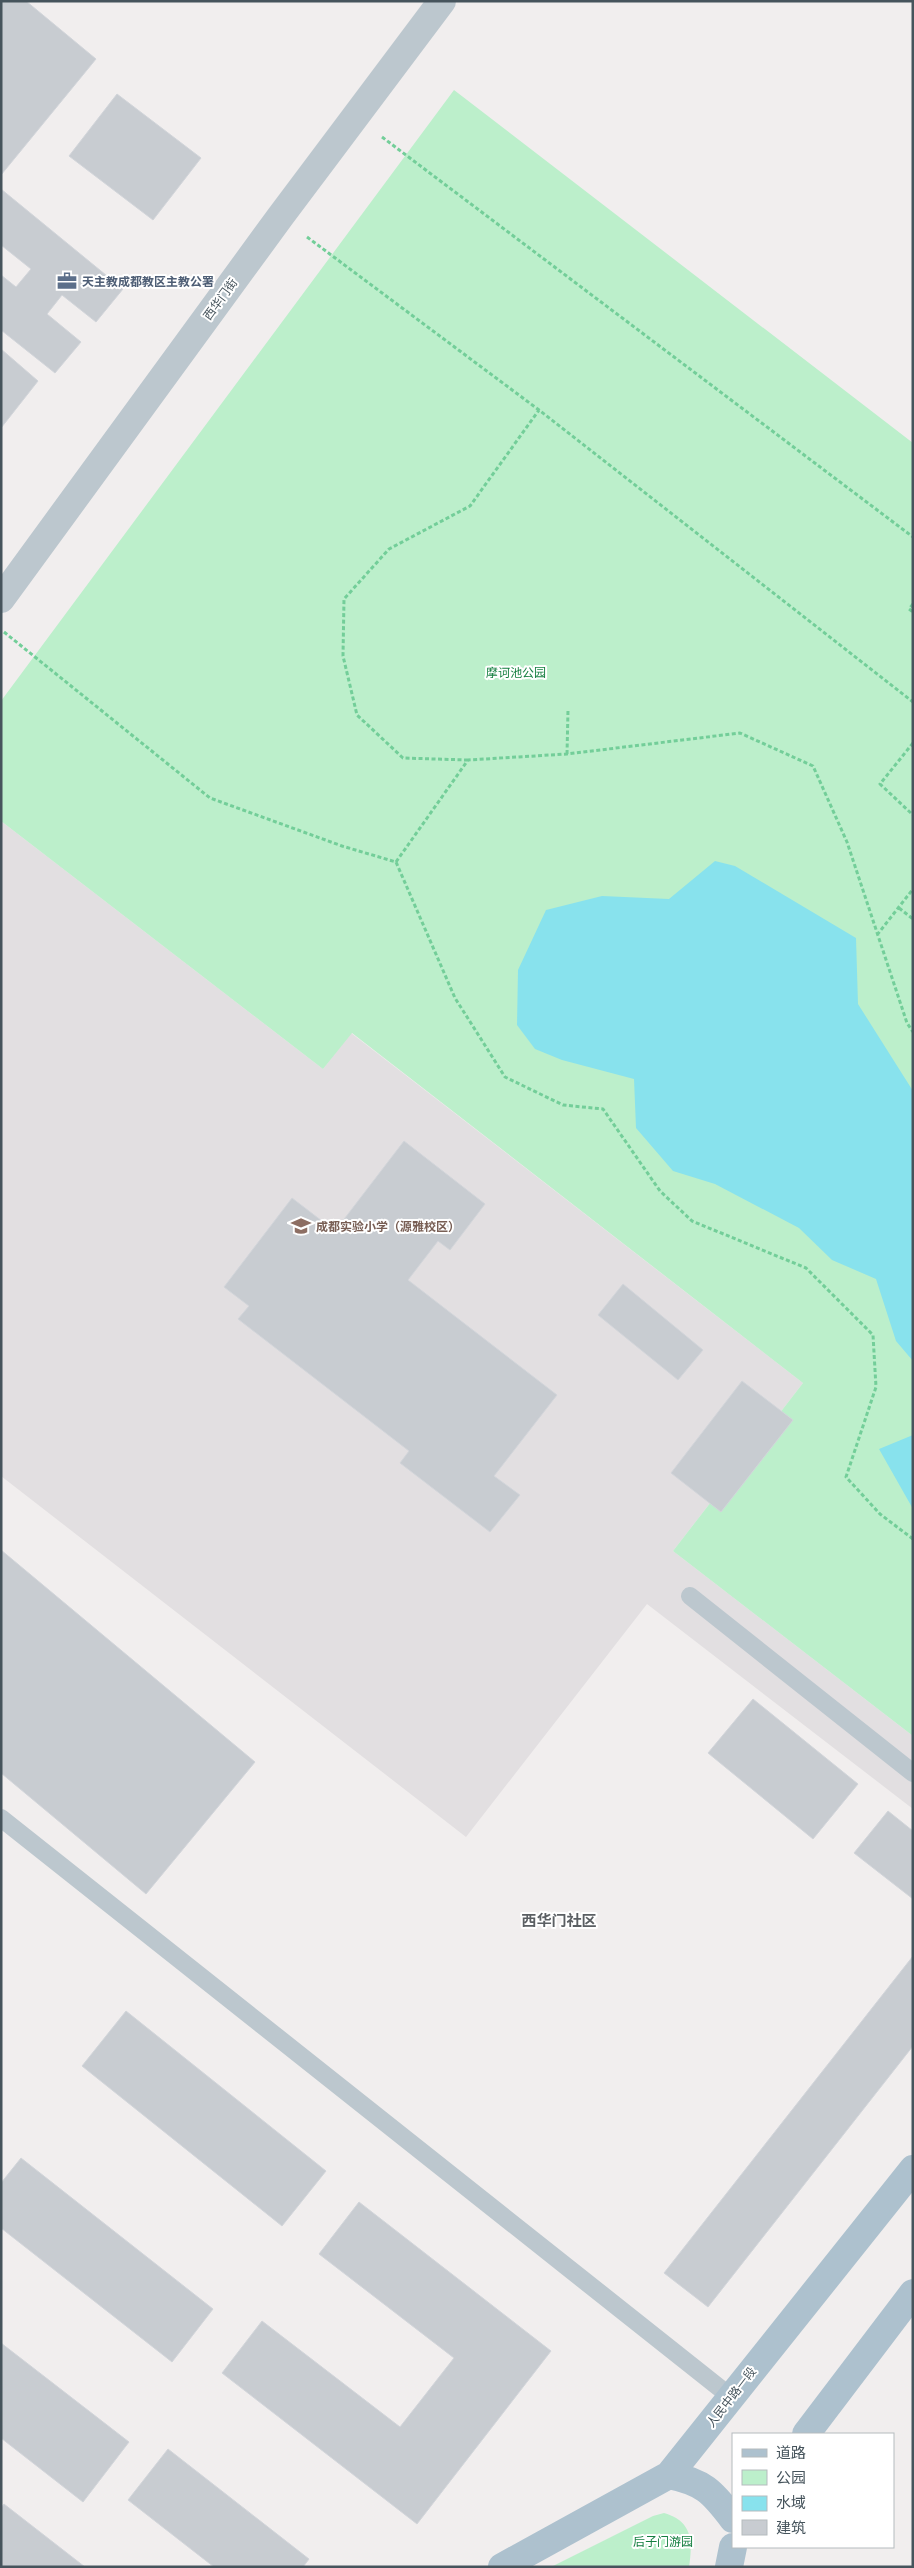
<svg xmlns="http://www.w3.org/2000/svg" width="914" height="2568" viewBox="0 0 914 2568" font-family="Poppins,'Noto Sans SC',sans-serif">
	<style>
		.education { fill: #e2dfe1 }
		.green { fill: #bcefcb }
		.water { fill: #88e2ed }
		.building { fill: #c8ccd1; stroke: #d2d5da }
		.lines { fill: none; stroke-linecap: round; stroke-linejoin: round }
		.path { stroke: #73ce99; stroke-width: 3; stroke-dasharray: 4 2.5; stroke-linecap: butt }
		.service { stroke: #bcc7ce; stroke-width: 18 }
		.minor { stroke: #bcc7ce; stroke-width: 28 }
		.primary { stroke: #adc1ce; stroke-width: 28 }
		.labels { text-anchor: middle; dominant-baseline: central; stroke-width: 4; stroke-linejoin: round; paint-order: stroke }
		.service-label { font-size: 12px; font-weight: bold; fill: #4e5e75; stroke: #fff; text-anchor: start }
		.street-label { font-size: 12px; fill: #46545c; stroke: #fff }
		.park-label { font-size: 12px; fill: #157f40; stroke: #fff }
		.education-label { font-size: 12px; font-weight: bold; fill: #785e54; stroke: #fff; text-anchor: start }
		.quarter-label { font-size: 15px; font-weight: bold; fill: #5b5f63; stroke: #fff }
	</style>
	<rect width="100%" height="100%" fill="#f1eeee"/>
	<path class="education" d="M 1,821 L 323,1069 L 351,1033 L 803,1383 L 673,1551 L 913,1736 L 913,1809 L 647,1604 L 466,1837 L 1,1476 Z"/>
	<path class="green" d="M 454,90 L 913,443 L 913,1736 L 673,1551 L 803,1383 L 352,1033 L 323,1069 L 1,821 L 1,701 Z
		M 664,2513 C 692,2521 693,2540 689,2567 L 551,2567 L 653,2516 Z"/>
	<path class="water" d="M 715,861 L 735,866 L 856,938 L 858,1004 L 913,1091 L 913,1361 L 896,1341 L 876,1279 L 832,1260 L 799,1228 L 715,1184 L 673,1171 L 636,1128 L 634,1079 L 562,1060 L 535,1049 L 517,1025 L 518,970 L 546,910 L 602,896 L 669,899 Z
		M 913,1435 L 913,1509 L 879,1449 Z"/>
	<path class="building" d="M 1,1 L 26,1 L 96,59 L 1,175 Z
		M 117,94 L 201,158 L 153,220 L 69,156 Z
		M 1,189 L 123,289 L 96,322 L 62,295 L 47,314 L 81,342 L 55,373 L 1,330 L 1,275 L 16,287 L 31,269 L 1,245 Z
		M 1,349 L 38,381 L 1,428 Z
		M 404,1141 L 485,1204 L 450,1250 L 438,1241 L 408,1280 L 557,1395 L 494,1476 L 520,1495 L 490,1532 L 400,1463 L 409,1451 L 238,1319 L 249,1306 L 224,1287 L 292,1198 L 335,1231 Z
		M 623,1284 L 703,1350 L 678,1380 L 598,1315 Z
		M 742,1381 L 793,1420 L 721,1512 L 671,1473 Z
		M 1,1550 L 255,1762 L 146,1894 L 1,1773 Z
		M 753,1699 L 858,1784 L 813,1839 L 708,1753 Z
		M 888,1811 L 913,1831 L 913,1899 L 854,1853 Z
		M 913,1956 L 913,2046 L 708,2307 L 664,2273 Z
		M 126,2011 L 326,2171 L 282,2226 L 82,2066 Z
		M 21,2158 L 213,2309 L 172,2362 L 1,2228 L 1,2183 Z
		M 359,2202 L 551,2351 L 417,2524 L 222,2373 L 262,2321 L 400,2427 L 454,2358 L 319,2254 Z
		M 1,2343 L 129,2442 L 83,2502 L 1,2438 Z
		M 168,2449 L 309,2559 L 303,2567 L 214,2567 L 128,2500 Z
		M 4,2504 L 85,2567 L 1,2567 L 1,2508 Z"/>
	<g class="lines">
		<path class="path" d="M 382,137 L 913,537
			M 307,237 L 539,410 L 913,702
			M 913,604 L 909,609 L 913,612
			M 4,632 L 210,798 L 342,846 L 396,862 L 455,998 L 505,1077 L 563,1105 L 603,1109 L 660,1191 L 692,1221 L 806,1268 L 873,1335 L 876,1387 L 846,1477 L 880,1514 L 913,1539
			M 913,743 L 880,784 L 913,815
			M 567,754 L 568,710
			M 468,760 L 403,758 L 357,715 L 343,656 L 344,599 L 389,549 L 470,506 L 539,410
			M 396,862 L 468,760 L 567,754 L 740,733 L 813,766 L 847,842 L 907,1023 L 913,1032
			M 899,908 L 913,919
			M 877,935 L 913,889"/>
		<path class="service" d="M 690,1596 L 913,1773
			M 1,1818 L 731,2397"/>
		<path class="minor" d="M 1,599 L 280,217 L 442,1"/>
		<path class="primary" d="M 806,2434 L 913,2293
			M 669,2475 C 703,2482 712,2491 733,2519
			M 502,2567 L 669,2475 L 913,2169
			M 729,2567 L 733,2547"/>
	</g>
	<defs>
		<symbol id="office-bare" viewBox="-9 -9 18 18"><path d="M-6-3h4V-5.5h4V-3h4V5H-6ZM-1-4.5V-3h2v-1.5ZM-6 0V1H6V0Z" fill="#5c6f8a" stroke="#fff" stroke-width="2.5" paint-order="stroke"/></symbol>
		<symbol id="school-bare" viewBox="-9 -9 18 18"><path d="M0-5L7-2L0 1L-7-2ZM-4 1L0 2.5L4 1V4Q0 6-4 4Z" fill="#8d6e63" stroke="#fff" stroke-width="2.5" paint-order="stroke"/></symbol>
	</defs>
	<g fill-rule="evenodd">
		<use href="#office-bare" x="53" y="267" width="28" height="28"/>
		<use href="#school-bare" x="287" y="1212" width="28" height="28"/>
	</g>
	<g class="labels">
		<g class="service-label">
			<text x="82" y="281">天主教成都教区主教公署</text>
		</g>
		<g class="street-label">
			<text transform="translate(220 299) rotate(-54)">西华门街</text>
			<text transform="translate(731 2397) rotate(-52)">人民中路一段</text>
		</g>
		<g class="park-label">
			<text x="516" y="672">摩诃池公园</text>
			<text x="663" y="2541">后子门游园</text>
		</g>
		<g class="education-label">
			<text x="316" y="1226">成都实验小学（源雅校区）</text>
		</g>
		<g class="quarter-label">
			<text x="559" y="1920">西华门社区</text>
		</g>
	</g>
	<rect width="914" height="2568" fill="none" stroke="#46545c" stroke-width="5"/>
	<rect x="732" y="2433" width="162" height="115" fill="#ffffff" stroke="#b5bbbe"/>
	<rect x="742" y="2449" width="25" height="8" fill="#adc1ce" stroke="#b5bbbe"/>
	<text x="776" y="2458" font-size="15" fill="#46545c">道路</text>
	<rect x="742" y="2470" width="25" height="15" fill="#bcefcb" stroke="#b5bbbe"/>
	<text x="776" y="2483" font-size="15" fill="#46545c">公园</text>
	<rect x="742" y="2496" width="25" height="15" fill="#88e2ed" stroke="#b5bbbe"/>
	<text x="776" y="2508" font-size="15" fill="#46545c">水域</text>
	<rect x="742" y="2520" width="25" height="15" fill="#c8ccd1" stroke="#b5bbbe"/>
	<text x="776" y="2533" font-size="15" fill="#46545c">建筑</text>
</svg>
